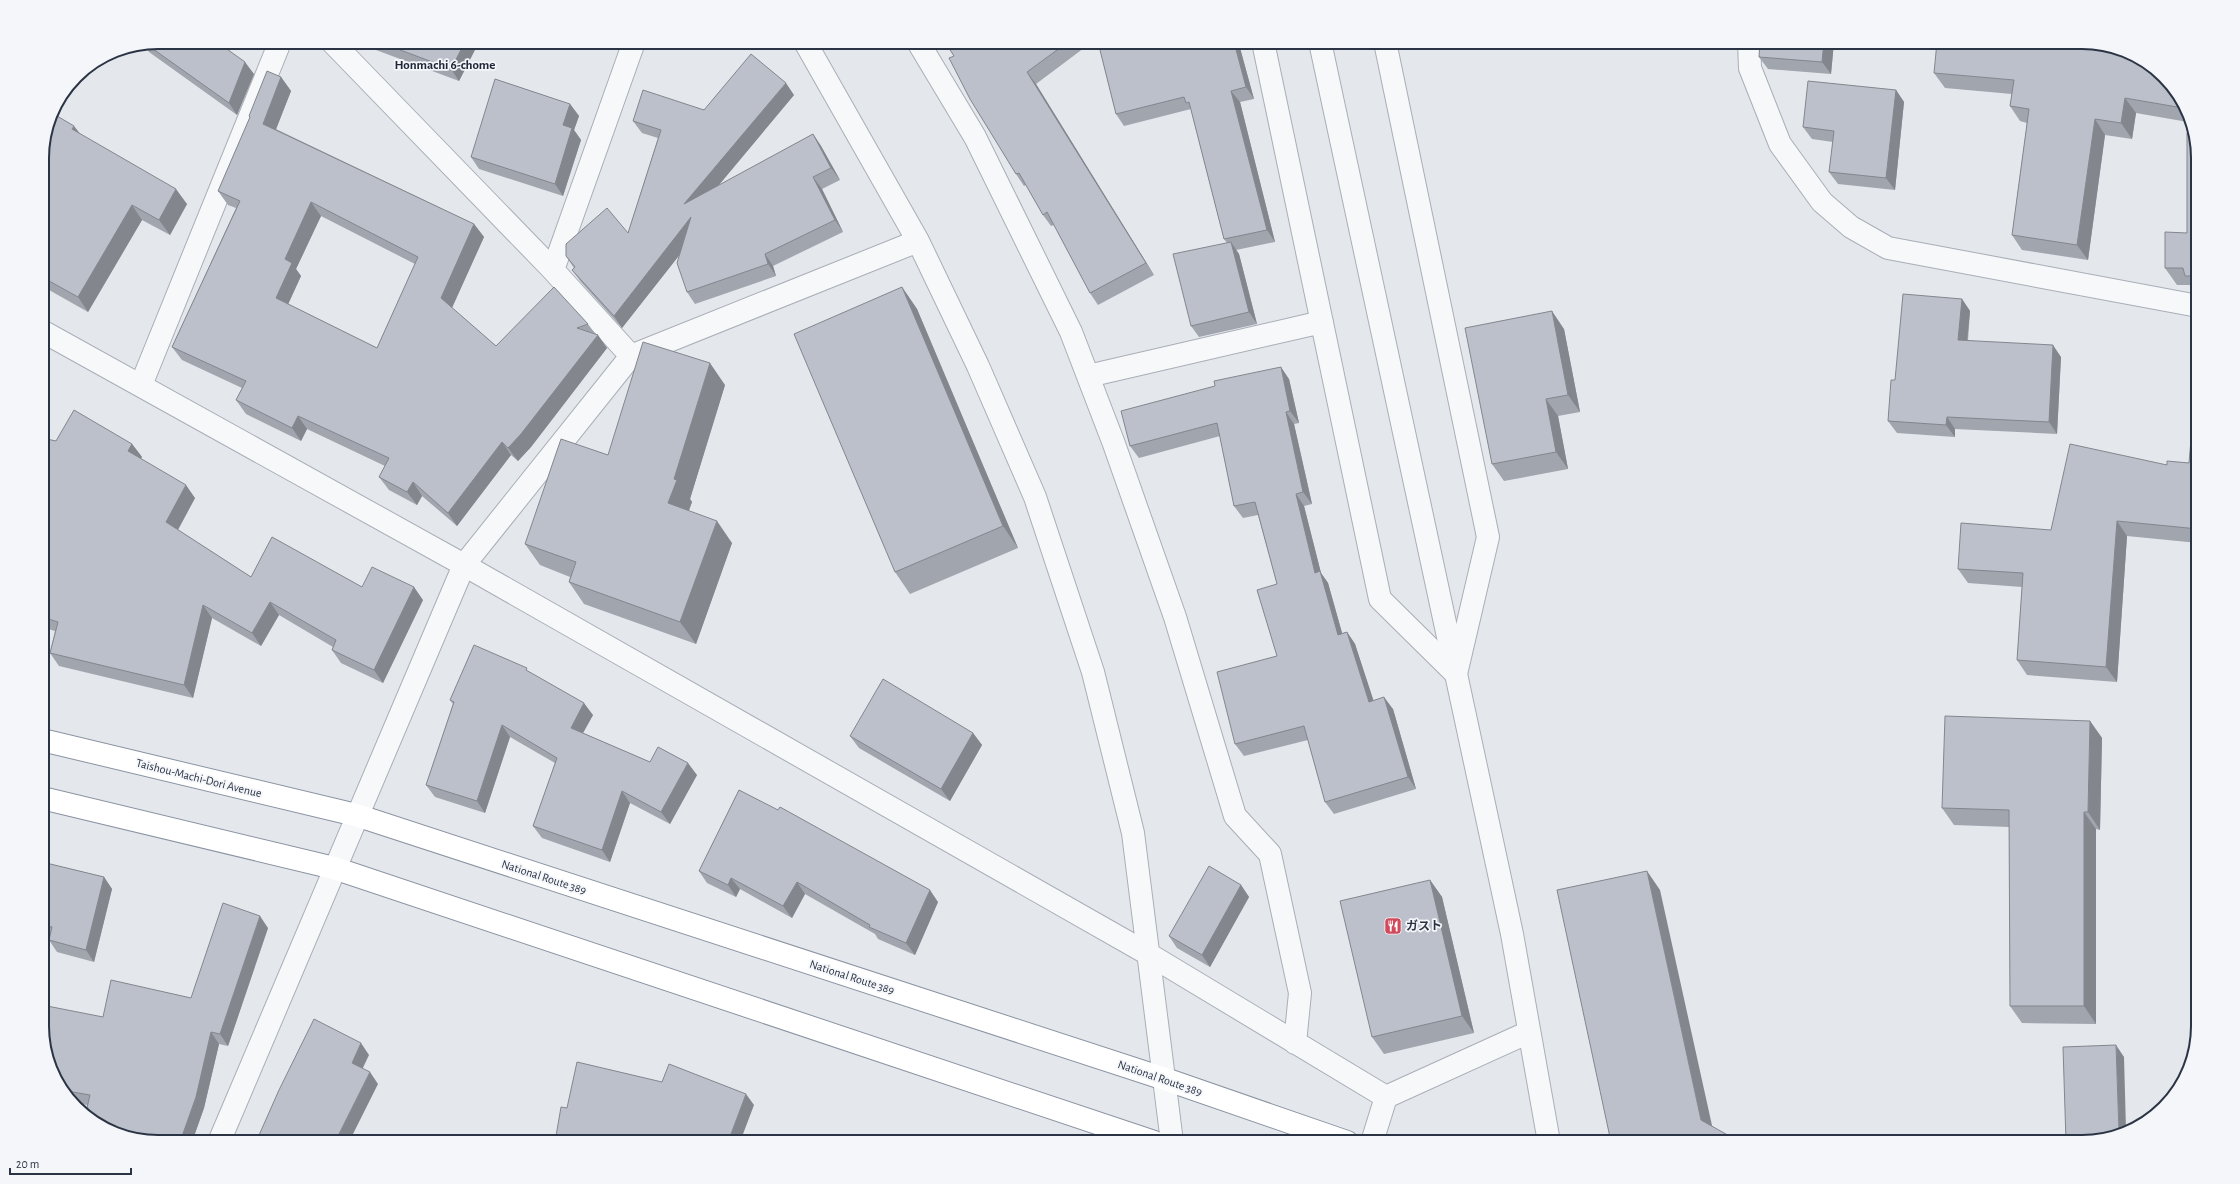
<svg xmlns="http://www.w3.org/2000/svg" width="2240" height="1184" viewBox="0 0 2240 1184" font-family="'Alegreya Sans','Noto Sans JP',sans-serif">
	<style>
		.lines { fill: none; stroke-linecap: round; stroke-linejoin: round }
		.minor-casing { stroke: #a9aeb7; stroke-width: 24 }
		.tertiary-casing { stroke: #a9aeb7; stroke-width: 24 }
		.trunk-casing { stroke: #8b94a3; stroke-width: 24 }
		.minor { stroke: #f7f8fa; stroke-width: 22 }
		.tertiary { stroke: #f7f8fa; stroke-width: 22 }
		.trunk { stroke: #fff; stroke-width: 22 }
		.wall { fill: #a1a5ae; fill-rule: evenodd }
		.shaded-wall { fill: #83868d }
		.building { fill: #bbc0ca; stroke: #83868d; fill-rule: evenodd }
		.labels { text-anchor: middle; dominant-baseline: central; stroke-width: 3.5; stroke-linejoin: round; paint-order: stroke }
		.street-label { font-size: 12px; fill: #2b3445; stroke: #f4f6f9 }
		.poi-label { font-size: 12px; font-weight: bold; fill: #2b3445; stroke: #f4f6f9; text-anchor: start }
		.neighbourhood-label { font-size: 13px; font-weight: bold; fill: #1d2536; stroke: #f4f6f9 }
		.rim { fill: none; stroke: #2b3445; stroke-width: 2 }
	</style>
	<rect width="100%" height="100%" fill="#e4e7ec"/>
	<g class="lines">
		<defs>
			<path id="minor" d="M 332,42 L 553,270 L 631,356
				M 805,42 L 918,241 L 978,366 L 1035,497 L 1093,672 L 1133,833 L 1172,1142
				M 918,42 L 975,137 L 1071,332 L 1114,444 L 1175,617 L 1235,816 L 1270,854 L 1300,993 L 1295,1043
				M 1263,42 L 1380,599 L 1456,674
				M 1385,42 L 1488,537 L 1456,674
				M 1749,42 L 1750,68 L 1780,144 L 1822,202 L 1851,227 L 1888,248 L 2198,306
				M 553,270 L 634,42
				M 42,331 L 464,565 L 1150,955 L 1386,1097 L 1372,1142
				M 1088,376 L 1322,322
				M 141,385 L 280,42
				M 1386,1097 L 1529,1032
				M 219,1142 L 464,565 L 631,356 L 918,241"/>
			<path id="tertiary" d="M 1320,42 L 1512,934 L 1549,1142"/>
			<path id="trunk" d="M 42,740 L 356,815 L 1165,1079 L 1347,1142
				M 42,798 L 334,868 L 1154,1142"/>
		</defs>
		<use href="#minor" class="minor-casing"/>
		<use href="#tertiary" class="tertiary-casing"/>
		<use href="#trunk" class="trunk-casing"/>
		<use href="#minor" class="minor"/>
		<use href="#tertiary" class="tertiary"/>
		<use href="#trunk" class="trunk"/>
	</g>
	<path class="wall" d="M 158,42 L 254,74 L 237,115 L 149,52 L 144,45 Z
		M 365,42 L 479,42 L 459,81 L 368,47 Z
		M 945,42 L 1092,42 L 1036,84 L 1154,275 L 1098,305 L 1090,293 L 1054,225 L 1051,226 L 1043,215 L 1026,185 L 1024,186 L 1016,174 L 954,56 Z
		M 1098,42 L 1236,42 L 1240,48 L 1254,99 L 1240,102 L 1275,242 L 1236,250 L 1239,254 L 1257,324 L 1199,337 L 1191,326 L 1227,243 L 1224,239 L 1191,110 L 1191,109 L 1124,126 L 1116,114 Z
		M 1834,42 L 1831,74 L 1768,69 L 1759,57 Z
		M 1934,73 L 2179,94 L 2188,122 L 2136,113 L 2132,139 L 2105,135 L 2088,260 L 2022,250 L 2012,235 L 2027,123 L 2020,121 L 2010,106 L 2012,94 L 1945,88 Z
		M 281,77 L 291,91 L 276,129 L 474,224 L 484,237 L 452,308 L 496,346 L 588,324 L 595,334 L 607,348 L 531,447 L 518,461 L 511,455 L 457,526 L 422,496 L 417,505 L 389,490 L 379,477 L 385,466 L 307,429 L 301,441 L 246,414 L 236,400 L 242,388 L 182,360 L 172,347 L 236,208 L 228,205 L 218,191 L 250,118 L 249,116 ZM 321,216 L 415,264 L 377,348 L 288,304 L 301,276 L 296,269 Z
		M 1896,90 L 1904,102 L 1895,190 L 1838,184 L 1829,172 L 1833,142 L 1812,139 L 1803,127 Z
		M 794,95 L 718,186 L 813,134 L 821,146 L 840,180 L 822,189 L 843,232 L 773,266 L 776,276 L 695,304 L 687,292 L 680,254 L 622,328 L 581,282 L 572,270 L 574,268 L 566,256 L 628,233 L 658,138 L 642,133 L 633,121 Z
		M 570,104 L 579,116 L 574,130 L 581,140 L 563,196 L 479,169 L 471,157 Z
		M 80,134 L 187,204 L 170,235 L 142,220 L 88,312 L 42,286 L 42,150 Z
		M 2198,150 L 2198,293 L 2197,293 L 2192,285 L 2177,285 L 2165,268 L 2187,233 Z
		M 902,287 L 917,309 L 1018,548 L 910,594 L 895,572 Z
		M 1962,299 L 1970,311 L 1968,341 L 2061,357 L 2057,434 L 1955,429 L 1955,437 L 1897,433 L 1888,421 L 1895,380 Z
		M 1564,329 L 1580,412 L 1558,416 L 1568,469 L 1504,481 L 1492,464 Z
		M 2198,369 L 2198,543 L 2127,536 L 2117,682 L 2027,675 L 2017,660 L 2022,587 L 1968,583 L 1958,569 L 2051,530 L 2167,465 L 2189,463 Z
		M 1289,379 L 1299,423 L 1294,424 L 1312,504 L 1304,506 L 1321,573 L 1328,583 L 1342,633 L 1347,632 L 1355,644 L 1373,701 L 1393,709 L 1416,789 L 1334,814 L 1325,802 L 1308,740 L 1244,756 L 1235,744 L 1277,656 L 1277,584 L 1258,515 L 1243,518 L 1234,506 L 1220,436 L 1139,458 L 1130,446 Z
		M 725,385 L 690,499 L 692,502 L 689,511 L 732,543 L 696,644 L 584,604 L 569,582 L 570,577 L 540,565 L 525,544 L 608,455 Z
		M 42,438 L 56,441 L 132,444 L 142,457 L 140,458 L 195,498 L 178,530 L 251,577 L 362,587 L 423,600 L 383,683 L 341,663 L 332,650 L 333,647 L 279,615 L 261,646 L 212,618 L 193,698 L 59,666 L 50,653 L 55,631 L 42,627 Z
		M 529,672 L 593,715 L 583,733 L 650,762 L 697,775 L 670,824 L 630,803 L 610,862 L 542,838 L 533,826 L 555,763 L 510,737 L 485,813 L 435,797 L 426,785 L 453,704 L 450,700 Z
		M 2090,721 L 2102,738 L 2100,830 L 2096,829 L 2096,1024 L 2022,1023 L 2010,1006 L 2009,827 L 1954,825 L 1942,808 Z
		M 973,733 L 982,745 L 950,801 L 859,748 L 850,736 Z
		M 739,790 L 938,902 L 915,955 L 878,939 L 875,934 L 805,894 L 792,918 L 740,889 L 736,897 L 707,883 L 699,871 Z
		M 42,862 L 104,877 L 112,889 L 94,962 L 57,952 L 49,940 L 50,936 L 42,935 Z
		M 1430,880 L 1442,897 L 1474,1033 L 1384,1054 L 1372,1037 Z
		M 1241,885 L 1249,897 L 1210,967 L 1177,948 L 1169,936 Z
		M 268,928 L 228,1046 L 219,1044 L 204,1108 L 192,1142 L 158,1142 L 87,1105 L 75,1103 L 61,1090 L 42,1034 L 103,1017 L 191,998 Z"/>
	<path class="shaded-wall" d="M 465,42 L 479,42 L 459,81 L 451,69 Z
		M 1234,42 L 1236,42 L 1240,48 L 1254,99 L 1246,87 Z
		M 1824,42 L 1834,42 L 1831,74 L 1822,62 Z
		M 245,62 L 254,74 L 237,115 L 229,103 Z
		M 1027,72 L 1036,84 L 1154,275 L 1146,263 Z
		M 281,77 L 291,91 L 273,137 L 263,124 Z
		M 786,83 L 794,95 L 693,216 L 684,204 Z
		M 1896,90 L 1904,102 L 1895,190 L 1886,178 Z
		M 1231,91 L 1240,102 L 1275,242 L 1267,230 Z
		M 2125,98 L 2136,113 L 2132,139 L 2121,123 Z
		M 570,104 L 579,116 L 574,130 L 581,140 L 563,196 L 555,184 L 563,125 Z
		M 2095,119 L 2105,135 L 2088,260 L 2077,245 Z
		M 74,126 L 85,140 L 72,129 Z
		M 813,134 L 821,146 L 840,180 L 831,168 Z
		M 813,177 L 822,189 L 843,232 L 835,220 Z
		M 176,189 L 187,204 L 170,235 L 159,220 Z
		M 311,202 L 321,216 L 296,269 L 301,276 L 285,311 L 276,298 L 285,259 Z
		M 132,205 L 142,220 L 88,312 L 78,297 Z
		M 691,217 L 700,229 L 622,328 L 614,316 Z
		M 474,224 L 484,237 L 450,312 L 441,298 Z
		M 1231,242 L 1239,254 L 1257,324 L 1249,312 Z
		M 765,254 L 773,266 L 776,276 L 768,264 Z
		M 902,287 L 917,309 L 1018,548 L 1003,526 Z
		M 1962,299 L 1970,311 L 1966,352 L 1958,340 Z
		M 1552,311 L 1564,329 L 1580,412 L 1568,395 Z
		M 598,335 L 607,348 L 531,447 L 518,461 L 508,448 Z
		M 2053,345 L 2061,357 L 2057,434 L 2049,422 Z
		M 710,363 L 725,385 L 690,499 L 692,502 L 683,525 L 668,503 L 674,479 Z
		M 1281,367 L 1289,379 L 1299,423 L 1290,411 Z
		M 1546,399 L 1558,416 L 1568,469 L 1556,452 Z
		M 1286,412 L 1294,424 L 1312,504 L 1303,492 Z
		M 298,416 L 307,429 L 301,441 L 292,428 Z
		M 1947,417 L 1955,429 L 1955,437 L 1946,425 Z
		M 502,442 L 511,455 L 457,526 L 448,513 Z
		M 132,444 L 142,457 L 137,464 L 128,451 Z
		M 413,482 L 422,496 L 417,505 L 407,492 Z
		M 186,485 L 195,498 L 175,535 L 166,522 Z
		M 1296,494 L 1304,506 L 1321,573 L 1328,583 L 1346,647 L 1338,635 L 1315,573 Z
		M 717,521 L 732,543 L 696,644 L 680,622 Z
		M 2117,521 L 2127,536 L 2117,682 L 2106,667 Z
		M 414,587 L 423,600 L 383,683 L 374,670 Z
		M 270,602 L 279,615 L 261,646 L 252,633 Z
		M 203,605 L 212,618 L 193,698 L 184,685 Z
		M 1347,632 L 1355,644 L 1378,714 L 1369,702 Z
		M 1384,697 L 1393,709 L 1416,789 L 1408,777 Z
		M 584,703 L 593,715 L 579,740 L 571,728 Z
		M 2090,721 L 2102,738 L 2100,830 L 2088,812 Z
		M 502,725 L 510,737 L 485,813 L 477,801 Z
		M 973,733 L 982,745 L 950,801 L 941,789 Z
		M 688,763 L 697,775 L 670,824 L 661,812 Z
		M 622,791 L 630,803 L 610,862 L 602,850 Z
		M 2084,812 L 2096,829 L 2096,1024 L 2084,1006 Z
		M 1647,871 L 1660,890 L 1715,1139 L 1701,1120 Z
		M 104,877 L 112,889 L 94,962 L 86,950 Z
		M 731,878 L 740,889 L 736,897 L 728,885 Z
		M 1430,880 L 1442,897 L 1474,1033 L 1462,1016 Z
		M 797,882 L 805,894 L 792,918 L 783,906 Z
		M 1241,885 L 1249,897 L 1210,967 L 1202,955 Z
		M 930,890 L 938,902 L 915,955 L 906,943 Z
		M 260,916 L 268,928 L 228,1046 L 220,1034 Z
		M 211,1032 L 219,1044 L 204,1108 L 192,1142 L 180,1142 Z
		M 361,1043 L 369,1055 L 360,1074 L 352,1063 Z
		M 2116,1045 L 2124,1057 L 2126,1130 L 2119,1132 Z
		M 370,1072 L 378,1084 L 349,1142 L 339,1134 Z
		M 746,1094 L 754,1105 L 740,1142 L 728,1142 Z"/>
	<path class="building" d="M 158,42 L 217,42 L 245,62 L 229,103 L 146,44 Z
		M 379,42 L 465,42 L 451,69 Z
		M 945,42 L 1068,42 L 1027,72 L 1146,263 L 1090,293 L 1047,212 L 1043,215 L 1019,173 L 1016,174 L 970,99 L 949,58 L 954,56 Z
		M 1098,42 L 1205,42 L 1205,43 L 1208,42 L 1234,42 L 1246,87 L 1231,91 L 1267,230 L 1224,239 L 1189,102 L 1186,103 L 1184,97 L 1116,114 Z
		M 1760,42 L 1824,42 L 1822,62 L 1759,57 Z
		M 1937,42 L 2082,42 L 2134,54 L 2179,94 L 2183,108 L 2125,98 L 2121,123 L 2095,119 L 2077,245 L 2012,235 L 2029,109 L 2010,106 L 2014,80 L 1934,73 Z
		M 751,54 L 786,83 L 684,204 L 813,134 L 831,168 L 813,177 L 835,220 L 765,254 L 768,264 L 687,292 L 677,263 L 691,217 L 614,316 L 572,270 L 575,267 L 566,256 L 566,244 L 607,208 L 628,233 L 661,130 L 633,121 L 643,90 L 704,110 Z
		M 267,71 L 281,77 L 263,124 L 474,224 L 441,298 L 496,346 L 554,287 L 588,324 L 577,328 L 598,335 L 521,434 L 508,448 L 502,442 L 448,513 L 413,482 L 407,492 L 379,477 L 389,458 L 298,416 L 292,428 L 236,400 L 246,381 L 172,347 L 240,201 L 218,191 L 250,117 L 249,116 ZM 311,202 L 418,257 L 377,348 L 276,298 L 292,263 L 285,259 Z
		M 495,79 L 570,104 L 563,125 L 572,128 L 555,184 L 471,157 Z
		M 1808,81 L 1896,90 L 1886,178 L 1829,172 L 1834,131 L 1803,127 Z
		M 52,113 L 74,126 L 72,129 L 176,189 L 159,220 L 132,205 L 78,297 L 42,277 L 42,150 Z
		M 2187,133 L 2192,133 L 2198,150 L 2198,276 L 2185,276 L 2183,268 L 2165,268 L 2165,232 L 2187,233 Z
		M 1231,242 L 1249,312 L 1191,326 L 1173,254 Z
		M 902,287 L 1003,526 L 895,572 L 794,334 Z
		M 1903,294 L 1962,299 L 1958,340 L 2053,345 L 2049,422 L 1947,417 L 1946,425 L 1888,421 L 1891,380 L 1895,380 Z
		M 1552,311 L 1568,395 L 1546,399 L 1556,452 L 1492,464 L 1465,328 Z
		M 643,342 L 710,363 L 674,479 L 677,480 L 668,503 L 717,521 L 680,622 L 569,582 L 576,562 L 525,544 L 561,439 L 608,455 Z
		M 1281,367 L 1290,411 L 1286,412 L 1303,492 L 1296,494 L 1315,573 L 1320,571 L 1338,635 L 1347,632 L 1369,702 L 1384,697 L 1408,777 L 1325,802 L 1304,726 L 1235,744 L 1217,672 L 1277,656 L 1257,590 L 1277,584 L 1255,502 L 1234,506 L 1217,423 L 1130,446 L 1121,411 L 1215,386 L 1214,381 Z
		M 2197,369 L 2198,369 L 2198,529 L 2117,521 L 2106,667 L 2017,660 L 2023,573 L 1958,569 L 1961,523 L 2051,530 L 2070,444 L 2167,465 L 2167,461 L 2189,463 Z
		M 74,410 L 132,444 L 128,451 L 186,485 L 166,522 L 251,577 L 272,537 L 362,587 L 372,567 L 414,587 L 374,670 L 332,650 L 336,640 L 270,602 L 252,633 L 203,605 L 184,685 L 50,653 L 58,622 L 42,617 L 42,438 L 56,441 Z
		M 474,645 L 527,668 L 526,670 L 584,703 L 571,728 L 650,762 L 658,747 L 688,763 L 661,812 L 622,791 L 602,850 L 533,826 L 557,758 L 502,725 L 477,801 L 426,785 L 454,702 L 450,700 Z
		M 883,679 L 973,733 L 941,789 L 850,736 Z
		M 1945,716 L 2090,721 L 2088,812 L 2084,812 L 2084,1006 L 2010,1006 L 2009,810 L 1942,808 Z
		M 739,790 L 778,810 L 780,807 L 930,890 L 906,943 L 869,927 L 870,925 L 797,882 L 783,906 L 731,878 L 728,885 L 699,871 Z
		M 42,862 L 104,877 L 86,950 L 49,940 L 52,927 L 42,925 Z
		M 1209,866 L 1241,885 L 1202,955 L 1169,936 Z
		M 1647,871 L 1701,1120 L 1740,1142 L 1611,1142 L 1557,890 Z
		M 1430,880 L 1462,1016 L 1372,1037 L 1340,901 Z
		M 223,903 L 260,916 L 220,1034 L 211,1032 L 196,1097 L 180,1142 L 158,1142 L 106,1130 L 86,1112 L 90,1095 L 61,1090 L 42,1034 L 42,1005 L 103,1017 L 111,980 L 191,998 Z
		M 314,1019 L 361,1043 L 352,1063 L 370,1072 L 339,1134 L 362,1142 L 256,1142 L 279,1090 Z
		M 2116,1045 L 2119,1132 L 2083,1142 L 2066,1142 L 2063,1047 Z
		M 577,1062 L 662,1082 L 669,1064 L 746,1094 L 728,1142 L 555,1142 L 561,1107 L 567,1108 Z"/>
	<defs>
		<symbol id="restaurant-square" viewBox="-11 -11 22 22"><rect x="-9" y="-9" width="18" height="18" rx="4" fill="#d1495b" stroke="#f4f6f9"/><path d="M-5-6h1v4h1v-4h1v4h1v-4h1v5L-1.5 .5V6h-2V.5L-5-1ZM5-6V6H3V1.5H1.5Q1.5-4 5-6Z" fill="#fff"/></symbol>
	</defs>
	<g fill-rule="evenodd">
		<use href="#restaurant-square" x="1383" y="916" width="20" height="20"/>
	</g>
	<g class="labels">
		<g class="street-label">
			<text transform="translate(199 778) rotate(14)">Taishou-Machi-Dori Avenue</text>
			<text transform="translate(544 877) rotate(18)">National Route 389</text>
			<text transform="translate(852 977) rotate(18)">National Route 389</text>
			<text transform="translate(1160 1078) rotate(19)">National Route 389</text>
		</g>
		<g class="poi-label">
			<text x="1406" y="926">ガスト</text>
		</g>
		<g class="neighbourhood-label">
			<text x="445" y="65">Honmachi 6-chome</text>
		</g>
	</g>
	<path d="M0 0H2240V1184H0ZM158 49H2082A109 109 0 0 1 2191 158V1026A109 109 0 0 1 2082 1135H158A109 109 0 0 1 49 1026V158A109 109 0 0 1 158 49Z" fill="#f4f6f9" fill-rule="evenodd"/>
	<path class="rim" d="M158 49H2082A109 109 0 0 1 2191 158V1026A109 109 0 0 1 2082 1135H158A109 109 0 0 1 49 1026V158A109 109 0 0 1 158 49Z"/>
	<path d="M10 1168v6h121v-6" fill="none" stroke="#2b3445" stroke-width="2"/>
	<text x="16" y="1168" font-size="12" fill="#2b3445" stroke="#f4f6f9" stroke-width="3" paint-order="stroke">20 m</text>
</svg>
